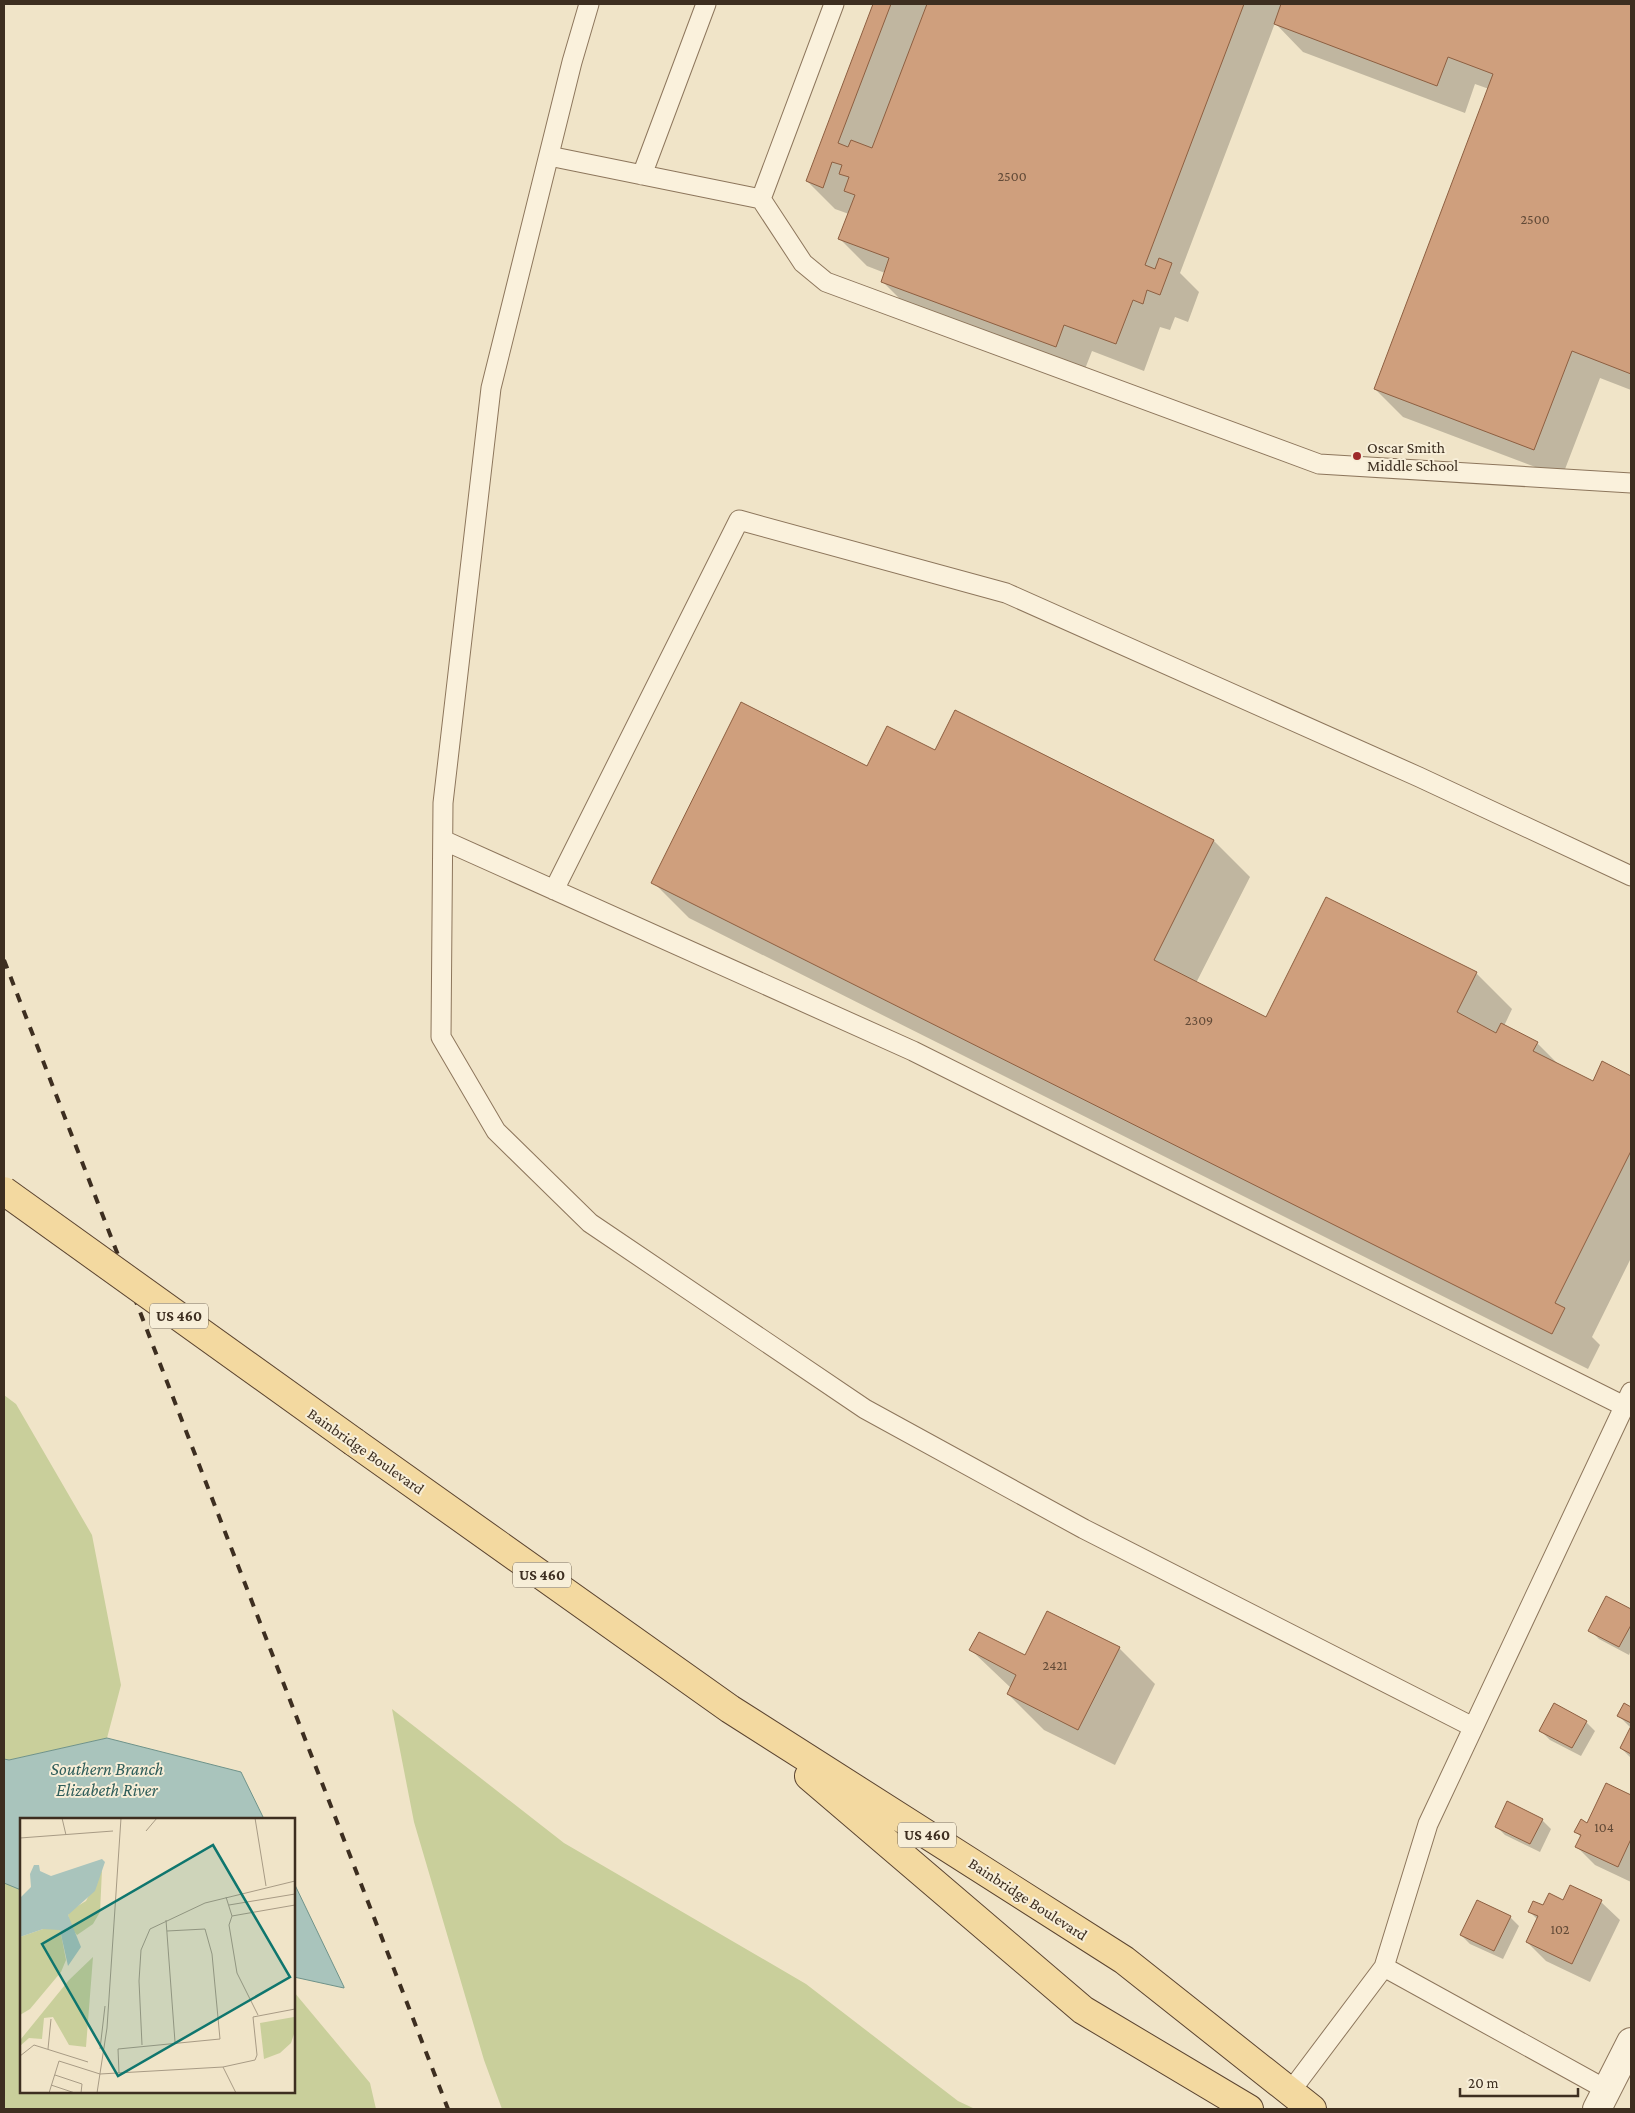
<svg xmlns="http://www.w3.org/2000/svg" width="1635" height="2113" viewBox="0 0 1635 2113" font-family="'Crimson Pro',serif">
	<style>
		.green { fill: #c9cf9b }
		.water { fill: #a9c4bc; stroke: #6f938a }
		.shadow { fill: #0003 }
		.building { fill: #cf9f7d; stroke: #8d5f41 }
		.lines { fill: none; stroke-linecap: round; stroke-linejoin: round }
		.lane-casing { stroke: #8d765c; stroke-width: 21 }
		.street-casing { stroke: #8d765c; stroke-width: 30 }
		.primary-casing { stroke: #5b4430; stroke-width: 30 }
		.lane { stroke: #faf1dc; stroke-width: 19 }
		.street { stroke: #faf1dc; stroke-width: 28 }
		.primary { stroke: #f3d9a0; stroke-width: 28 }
		.rail { stroke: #3d2e20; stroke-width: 4; stroke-dasharray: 9 9; stroke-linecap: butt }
		.primary-bridge-casing { stroke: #5b4430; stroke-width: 30; stroke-linecap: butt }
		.primary-bridge { stroke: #f3d9a0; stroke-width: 28 }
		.poi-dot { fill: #9e2a2b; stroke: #f7eed8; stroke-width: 2 }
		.labels { text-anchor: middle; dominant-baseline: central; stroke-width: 4; stroke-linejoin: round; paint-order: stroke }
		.number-label { font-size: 14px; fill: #624a37 }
		.shield { fill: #f7eed8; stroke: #756857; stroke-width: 1 }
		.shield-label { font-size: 15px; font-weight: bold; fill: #3d2e20 }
		.poi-label { font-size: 16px; fill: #3d2e20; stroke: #f7eed8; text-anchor: start }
		.street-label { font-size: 16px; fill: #3d2e20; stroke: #f7eed8 }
		.water-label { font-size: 18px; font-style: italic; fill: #2f5d5a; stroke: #f7eed8 }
		.inset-road { fill: none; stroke: #a89b85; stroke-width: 1 }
		.view { fill: #0f766e; fill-opacity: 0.15; stroke: #0f766e; stroke-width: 2.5 }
		.inset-edge { fill: none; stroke: #3d2e20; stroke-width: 2.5 }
	</style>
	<rect width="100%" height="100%" fill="#f0e4c8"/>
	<path class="green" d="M 4,1395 L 16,1404 L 92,1535 L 121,1685 L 107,1738 L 9,1760 L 4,1759 Z
		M 392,1709 L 564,1843 L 806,1984 L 958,2101 L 975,2109 L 502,2109 L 484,2060 L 414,1822 Z
		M 4,1880 L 21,1886 L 21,2092 L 294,2092 L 294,1992 L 370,2083 L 376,2109 L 4,2109 Z"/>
	<path class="water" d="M 107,1738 L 241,1772 L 264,1819 L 21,1819 L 21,1890 L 4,1883 L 4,1759 L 9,1760 Z
		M 294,1883 L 344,1987 L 344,1988 L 294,1977 Z"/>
	<path class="shadow" d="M 874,4 L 1631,4 L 1631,390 L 1600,378 L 1562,477 L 1403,417 L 1375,389 L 1489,89 L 1475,84 L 1465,113 L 1303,52 L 1275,23 L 1180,273 L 1199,292 L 1188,322 L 1175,317 L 1170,330 L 1160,327 L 1144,371 L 1092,351 L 1083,374 L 910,309 L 882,281 L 885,273 L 867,266 L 839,238 L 849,214 L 835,209 L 807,181 Z
		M 955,712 L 1214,841 L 1250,877 L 1196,983 L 1267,1018 L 1476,973 L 1512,1009 L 1504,1026 L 1537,1043 L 1559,1065 L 1593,1082 L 1603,1063 L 1631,1077 L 1631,1258 L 1592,1337 L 1600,1345 L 1588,1369 L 689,918 L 653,882 L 867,767 L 935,751 Z
		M 1607,1597 L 1631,1610 L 1631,1650 L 1629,1655 L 1599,1639 L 1590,1630 Z
		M 1048,1612 L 1119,1648 L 1155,1684 L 1115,1765 L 1044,1730 L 1008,1694 L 1011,1688 L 971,1650 L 1026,1657 Z
		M 1625,1704 L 1631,1708 L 1631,1728 L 1619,1716 Z
		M 1586,1722 L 1595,1731 L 1581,1756 L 1550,1740 L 1541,1731 Z
		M 1631,1728 L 1631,1758 L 1621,1748 Z
		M 1607,1785 L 1631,1796 L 1631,1882 L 1595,1865 L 1577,1847 L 1582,1838 L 1576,1832 L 1588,1824 Z
		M 1542,1820 L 1551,1829 L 1540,1852 L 1505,1835 L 1496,1826 Z
		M 1564,1902 L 1601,1902 L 1620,1920 L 1590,1982 L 1546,1961 L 1527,1942 L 1538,1920 L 1530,1912 Z
		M 1510,1917 L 1519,1926 L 1503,1959 L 1470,1944 L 1461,1935 Z"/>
	<path class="building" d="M 873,4 L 891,4 L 838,143 L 848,147 L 851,140 L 872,148 L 927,4 L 1244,4 L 1145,265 L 1155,269 L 1159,258 L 1172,263 L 1160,295 L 1147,290 L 1143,304 L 1133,300 L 1116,344 L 1064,325 L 1056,347 L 881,282 L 889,258 L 838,239 L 855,195 L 844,191 L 849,177 L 839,174 L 842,165 L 832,162 L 823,188 L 806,181 Z
		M 1281,4 L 1631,4 L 1631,374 L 1572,351 L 1534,450 L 1374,389 L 1493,74 L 1448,57 L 1437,86 L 1274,24 Z
		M 741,702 L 867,766 L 887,726 L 935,750 L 955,710 L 1214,840 L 1154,960 L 1266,1017 L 1326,897 L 1477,972 L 1457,1012 L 1496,1033 L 1501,1023 L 1538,1042 L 1533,1051 L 1593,1081 L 1602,1061 L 1631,1076 L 1631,1151 L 1555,1303 L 1565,1308 L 1552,1334 L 651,883 Z
		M 1606,1596 L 1631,1609 L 1631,1625 L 1619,1647 L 1588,1631 Z
		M 1047,1611 L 1120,1647 L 1078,1730 L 1007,1694 L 1016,1675 L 969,1650 L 979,1632 L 1025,1655 Z
		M 1554,1703 L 1587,1721 L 1572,1748 L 1539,1731 Z
		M 1624,1703 L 1631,1707 L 1631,1723 L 1617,1716 Z
		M 1631,1726 L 1631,1754 L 1620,1748 Z
		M 1606,1783 L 1631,1795 L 1631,1839 L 1618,1867 L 1575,1847 L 1581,1835 L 1574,1832 L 1581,1819 L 1587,1823 Z
		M 1507,1801 L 1543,1819 L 1530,1844 L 1495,1827 Z
		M 1570,1885 L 1602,1900 L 1572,1964 L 1526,1942 L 1538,1916 L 1528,1912 L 1533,1901 L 1543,1905 L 1549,1893 L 1563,1900 Z
		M 1477,1900 L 1511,1916 L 1494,1951 L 1460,1935 Z"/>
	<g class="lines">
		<defs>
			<path id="lane" d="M 589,4 L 572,62 L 491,388 L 443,803 L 441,1037 L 496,1131 L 590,1223 L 865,1409 L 1084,1529 L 1473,1727
				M 549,156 L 761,199 L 834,4
				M 642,175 L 706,4
				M 761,199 L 803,263 L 826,282 L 1319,464 L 1631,483
				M 443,840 L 913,1051 L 1624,1406
				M 554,890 L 739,520 L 1006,593 L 1419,777 L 1631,876
				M 1607,2090 L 1384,1967 L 1428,1824 L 1631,1392
				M 1290,2092 L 1384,1967"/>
			<path id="street" d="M 1597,2109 L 1631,2042"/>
			<path id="primary" d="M 354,1442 L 730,1709 L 1124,1960 L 1312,2109
				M 809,1776 L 1083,2010 L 1249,2109"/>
		</defs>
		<use href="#lane" class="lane-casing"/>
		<use href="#street" class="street-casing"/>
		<use href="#primary" class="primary-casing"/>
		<use href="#lane" class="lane"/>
		<use href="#street" class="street"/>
		<use href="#primary" class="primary"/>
		<path class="rail" d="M 4,960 L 448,2109"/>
		<defs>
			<path id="primary-bridge" d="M 4,1191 L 354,1442"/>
		</defs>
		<use href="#primary-bridge" class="primary-bridge-casing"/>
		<use href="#primary-bridge" class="primary-bridge"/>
	</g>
	<circle class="poi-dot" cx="1357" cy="456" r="5"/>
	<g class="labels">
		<g class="number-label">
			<text x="1012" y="176">2500</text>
			<text x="1535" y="219">2500</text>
			<text x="1199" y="1020">2309</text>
			<text x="1055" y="1665">2421</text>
			<text x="1604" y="1827">104</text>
			<text x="1560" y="1929">102</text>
		</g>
		<g class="shield">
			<rect x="150" y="1303.5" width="58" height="25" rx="4"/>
			<rect x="513" y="1562.5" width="58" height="25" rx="4"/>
			<rect x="898" y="1822.5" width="58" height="25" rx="4"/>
		</g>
		<g class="shield-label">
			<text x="179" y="1316">US 460</text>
			<text x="542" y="1575">US 460</text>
			<text x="927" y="1835">US 460</text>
		</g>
		<g class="poi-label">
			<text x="1367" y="447">Oscar Smith<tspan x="1367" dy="18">Middle School</tspan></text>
		</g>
		<g class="street-label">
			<text transform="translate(366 1451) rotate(35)">Bainbridge Boulevard</text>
			<text transform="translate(1028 1899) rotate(33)">Bainbridge Boulevard</text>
		</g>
		<g class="water-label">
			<text x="107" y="1769">Southern Branch<tspan x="107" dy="21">Elizabeth River</tspan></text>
		</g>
	</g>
	<g transform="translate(20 1818)">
		<rect width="275" height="275" fill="#f0e4c8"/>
		<path d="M 82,52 L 80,94 L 73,106 L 57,117 L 51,110 L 48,97 L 51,92 L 66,83 ZM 23,111 L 40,111 L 46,142 L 41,154 L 10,191 L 0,197 L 0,119 ZM 73,139 L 66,229 L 49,227 L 33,199 L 24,200 L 22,221 L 9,220 L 0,228 L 1,221 L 49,162 ZM 274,199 L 275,213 L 271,225 L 260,235 L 244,241 L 240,205 Z" fill="#c9cf9b"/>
		<path d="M 82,41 L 85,44 L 75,73 L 48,97 L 61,129 L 48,148 L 40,112 L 23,111 L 0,119 L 0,80 L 11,69 L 10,56 L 14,47 L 19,47 L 20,53 L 31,58 Z" fill="#a9c4bc"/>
		<path class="inset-road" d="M 42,0 L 46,17M 235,0 L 246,68M 126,13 L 137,0M 0,20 L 93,13M 206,79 L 212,98 L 275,87M 209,87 L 275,76M 212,98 L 209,107 L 217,155 L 238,197M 146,102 L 155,224M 122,227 L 119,163 L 121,132 L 130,111 L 185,85 L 275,63M 28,231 L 31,201M 80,231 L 85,188M 0,238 L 14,227 L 68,244M 203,249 L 216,275M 99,255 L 98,231 L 200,221 L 192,136 L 185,111 L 147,113M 35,257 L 62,266 L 61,275M 31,267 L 55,275M 29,275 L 39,243 L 80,256 L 203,249 L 235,242 L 237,237 L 233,199 L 275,191M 77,275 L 87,210 L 101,0"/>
		<path class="view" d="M 193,27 L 270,159 L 98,258 L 22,126 Z"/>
		<rect width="275" height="275" class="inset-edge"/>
	</g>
	<rect width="1635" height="2113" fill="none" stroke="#3d2e20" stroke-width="10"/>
	<path d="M1460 2088v8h118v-8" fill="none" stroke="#3d2e20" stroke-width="2.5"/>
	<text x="1468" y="2088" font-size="15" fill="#3d2e20" stroke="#f7eed8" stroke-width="4" paint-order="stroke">20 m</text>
</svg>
